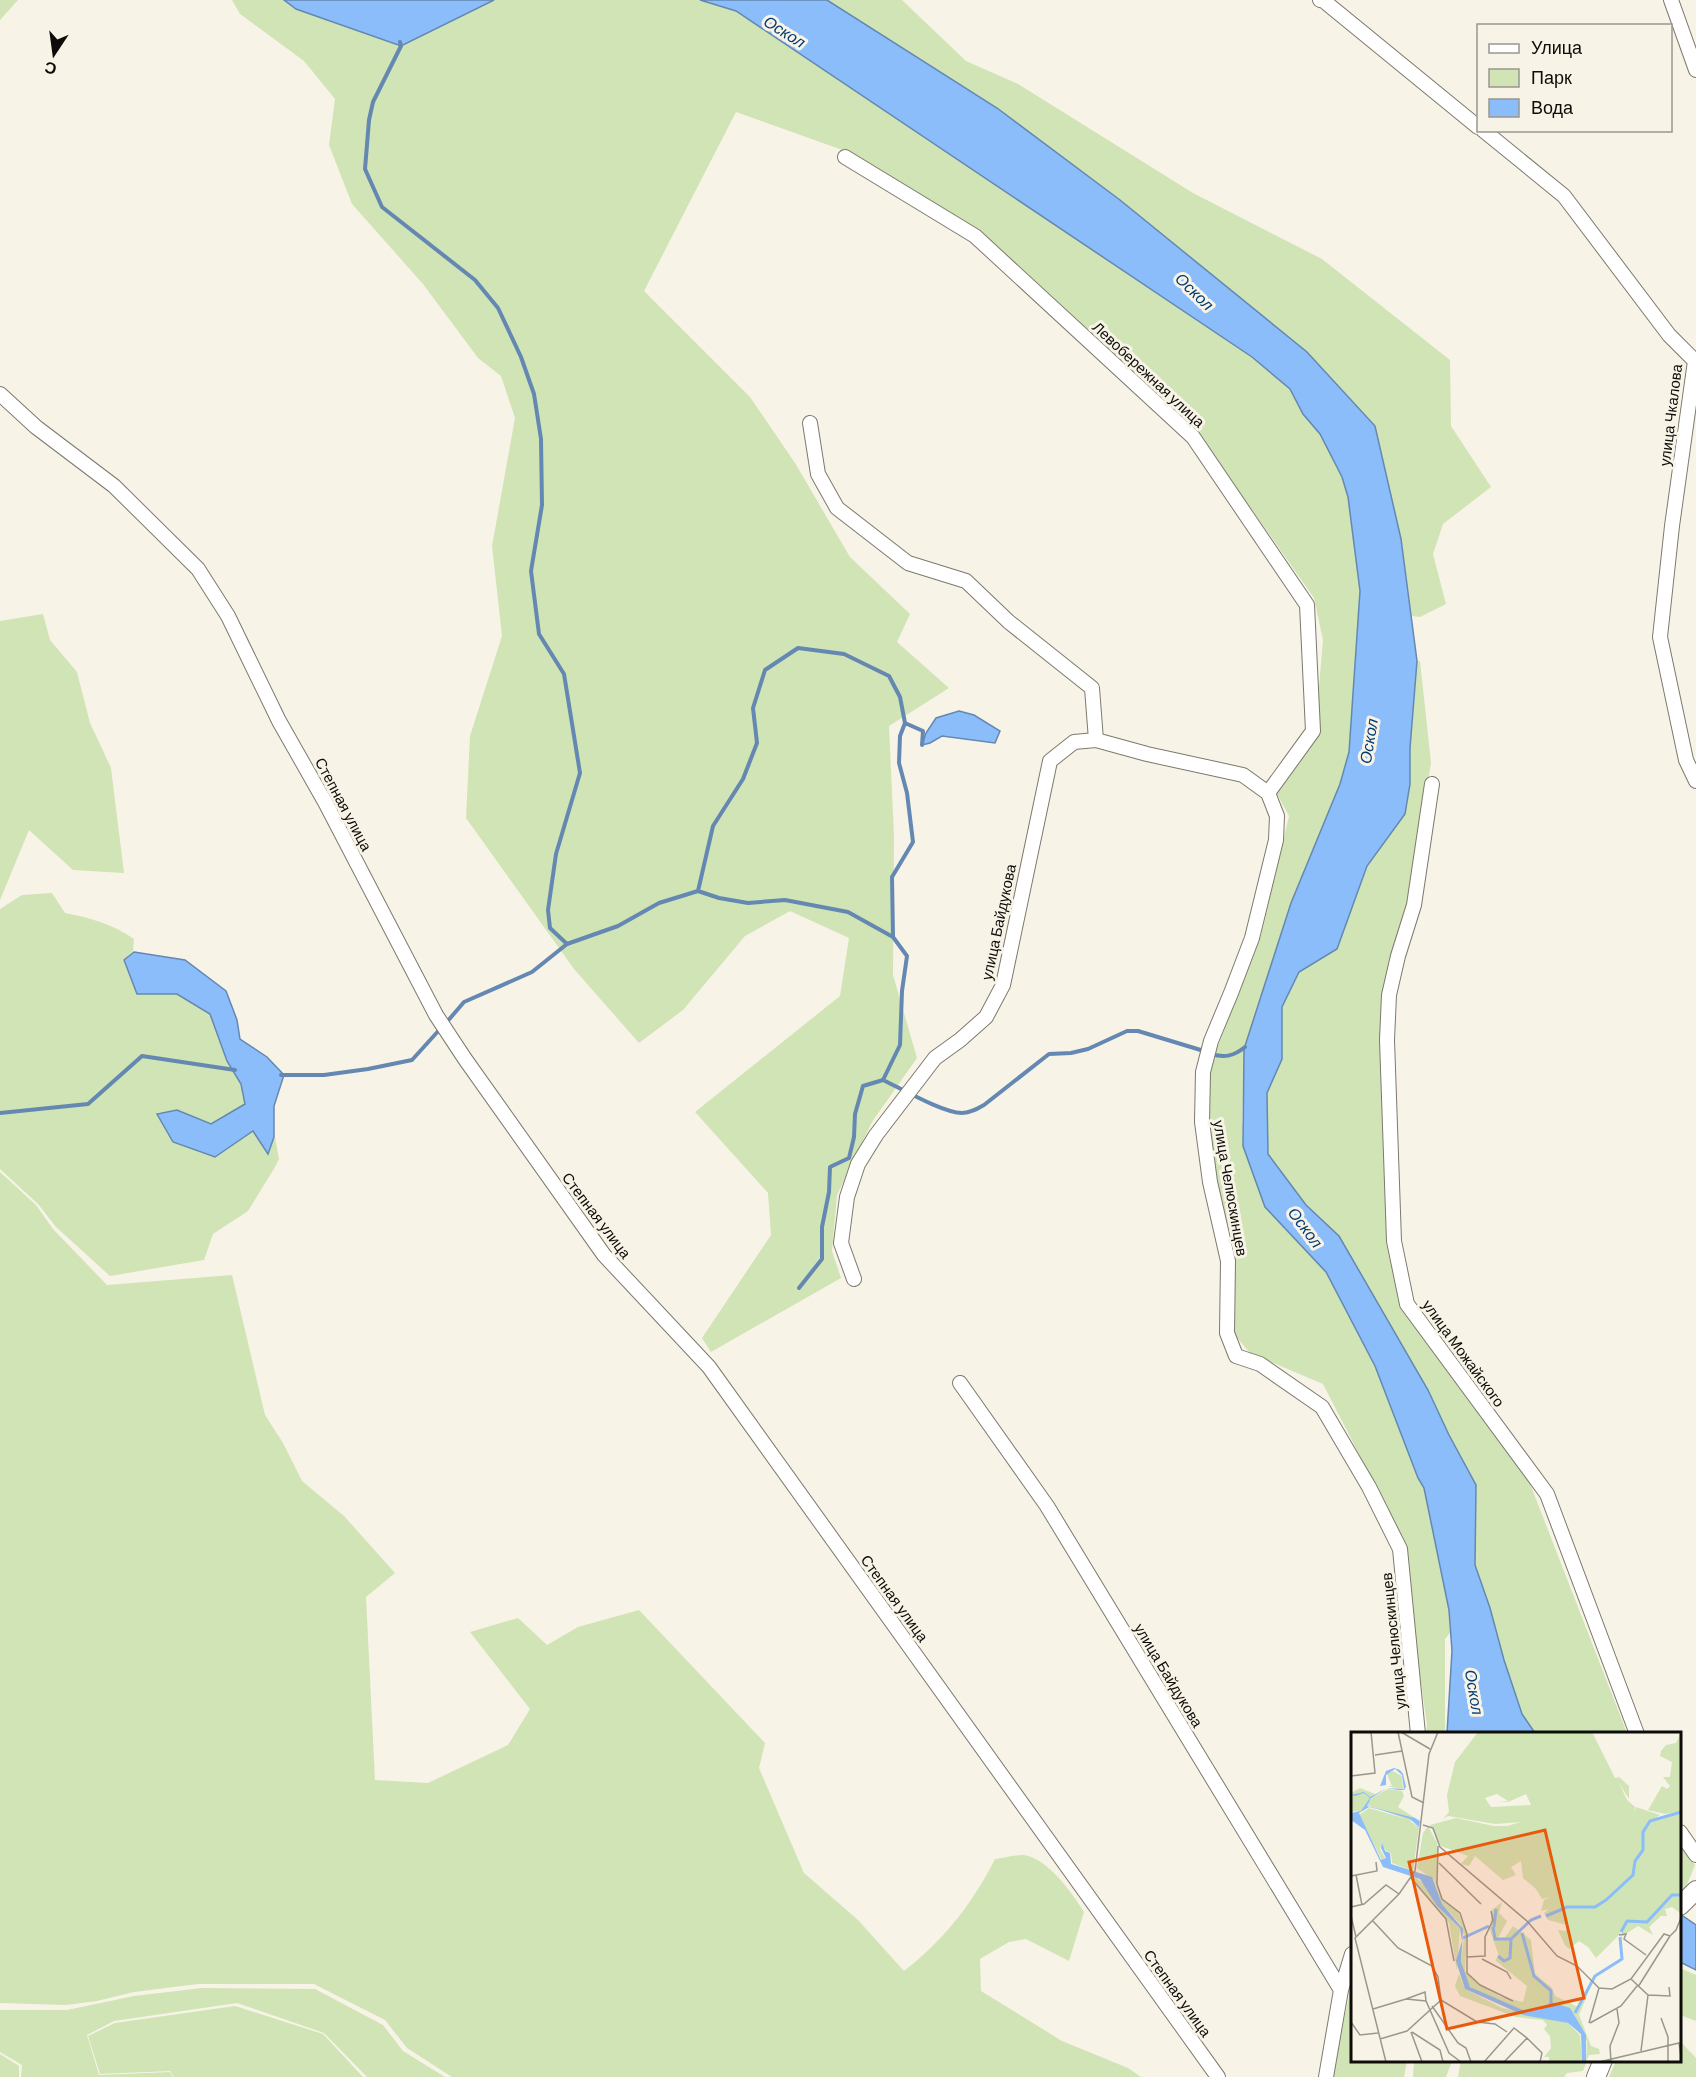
<svg xmlns="http://www.w3.org/2000/svg" width="1696" height="2077" viewBox="0 0 1696 2077" font-family="Barlow,sans-serif">
	<style>
		.green { fill: #d0e4b6 }
		.water { fill: #8abdfa; stroke: #6488b1; stroke-width: 1.5 }
		.lines { fill: none; stroke-linecap: round; stroke-linejoin: round }
		.stream { stroke: #6488b1; stroke-width: 4 }
		.minor-casing { stroke: #7e796e; stroke-width: 16 }
		.secondary-casing { stroke: #7e796e; stroke-width: 20 }
		.minor { stroke: #fff; stroke-width: 14 }
		.secondary { stroke: #fff; stroke-width: 18 }
		.labels { text-anchor: middle; dominant-baseline: central; stroke-width: 6; stroke-linejoin: round; paint-order: stroke }
		.street-label { font-size: 15px; fill: #0d0c08; stroke: #f8f3e7 }
		.water-label { font-size: 16px; font-style: italic; fill: #023b6f; stroke: #f8f3e7 }
		.inset-river { fill: none; stroke: #8abdfa; stroke-width: 3 }
		.inset-road { fill: none; stroke: #9a978e; stroke-width: 1.5 }
		.view { fill: #e8590c; fill-opacity: 0.15; stroke: #e8590c; stroke-width: 3 }
		.inset-edge { fill: none; stroke: #0d0c08; stroke-width: 3 }
	</style>
	<rect width="100%" height="100%" fill="#f8f3e7"/>
	<path class="green" d="M 0,0 L 18,0 L 0,20 Z
		M 232,0 L 284,0 L 296,9 L 482,4 L 494,0 L 700,0 L 736,11 L 1199,320 L 1252,357 L 1290,389 L 1303,414 L 1320,434 L 1342,477 L 1348,497 L 1360,591 L 1349,752 L 1340,784 L 1244,1049 L 1242,1124 L 1265,1207 L 1326,1272 L 1375,1366 L 1418,1478 L 1424,1488 L 1449,1610 L 1450,1633 L 1445,1639 L 1445,1733 L 1426,1733 L 1427,1725 L 1400,1534 L 1323,1384 L 1250,1353 L 1233,1333 L 1235,1260 L 1215,1178 L 1209,1119 L 1209,1069 L 1261,936 L 1289,816 L 1275,790 L 1315,734 L 1323,640 L 1314,598 L 1199,434 L 976,230 L 848,152 L 736,112 L 644,291 L 750,397 L 795,463 L 850,557 L 910,614 L 897,642 L 949,688 L 889,726 L 894,836 L 893,975 L 917,1058 L 872,1122 L 837,1195 L 832,1251 L 841,1278 L 711,1352 L 702,1338 L 771,1235 L 768,1193 L 695,1112 L 840,996 L 849,938 L 790,911 L 745,936 L 683,1010 L 639,1043 L 574,969 L 466,818 L 470,736 L 502,636 L 492,546 L 515,418 L 501,376 L 478,358 L 423,284 L 352,204 L 329,145 L 335,99 L 304,61 L 240,14 Z
		M 827,0 L 902,0 L 966,61 L 1018,84 L 1193,193 L 1322,259 L 1450,360 L 1451,426 L 1491,487 L 1443,524 L 1433,554 L 1446,604 L 1420,617 L 1412,616 L 1401,539 L 1375,426 L 1343,392 L 1120,200 L 997,108 Z
		M 43,614 L 50,640 L 77,672 L 90,723 L 111,768 L 124,873 L 73,870 L 29,830 L 0,900 L 0,621 Z
		M 1417,661 L 1420,661 L 1431,763 L 1410,899 L 1383,1000 L 1386,1211 L 1388,1242 L 1403,1306 L 1527,1476 L 1627,1733 L 1535,1733 L 1522,1714 L 1504,1660 L 1490,1608 L 1475,1565 L 1476,1485 L 1449,1435 L 1428,1390 L 1339,1236 L 1306,1205 L 1268,1154 L 1267,1093 L 1282,1059 L 1282,1007 L 1299,972 L 1337,949 L 1367,866 L 1405,814 L 1410,784 L 1410,748 Z
		M 52,893 L 65,913 C 91,918 112,924 134,939 L 133,951 L 123,960 L 137,994 L 177,994 L 210,1014 L 227,1061 L 241,1084 L 245,1104 L 211,1124 L 177,1110 L 157,1113 L 173,1142 L 215,1157 L 253,1131 L 268,1154 L 275,1137 L 279,1159 L 275,1167 L 248,1211 L 213,1234 L 204,1260 L 110,1276 L 56,1227 L 38,1204 L 0,1169 L 0,909 L 22,895 Z
		M 0,1172 L 36,1205 L 53,1229 L 107,1285 L 232,1275 L 265,1415 L 283,1443 L 302,1481 L 344,1516 L 395,1573 L 366,1597 L 375,1780 L 428,1783 L 508,1745 L 530,1709 L 470,1632 L 518,1618 L 547,1645 L 578,1627 L 639,1610 L 765,1743 L 759,1768 L 804,1873 L 858,1920 L 904,1971 C 943,1941 973,1903 995,1859 C 1004,1858 1015,1855 1023,1855 C 1047,1857 1073,1894 1084,1912 L 1069,1961 L 1026,1939 L 1009,1942 L 980,1959 L 981,1991 L 1062,2041 L 1128,2068 L 1141,2077 L 452,2077 L 407,2048 L 385,2020 L 314,1984 L 198,1984 L 134,1992 L 97,2001 L 66,2005 L 0,2003 Z
		M 1680,1844 L 1695,1865 L 1684,1892 L 1680,1891 Z
		M 1680,1968 L 1696,1975 L 1696,2021 L 1680,2015 Z
		M 1352,1982 L 1352,2060 L 1407,2061 L 1404,2077 L 1332,2077 Z
		M 202,1988 L 315,1989 L 383,2025 L 403,2051 L 445,2077 L 367,2077 L 324,2033 L 237,2003 L 114,2021 L 87,2035 L 99,2075 L 170,2072 L 173,2077 L 21,2077 L 22,2065 L 0,2052 L 0,2010 L 67,2010 L 134,1996 Z
		M 235,2006 L 323,2034 L 363,2077 L 174,2077 L 170,2071 L 100,2074 L 88,2036 L 115,2023 Z
		M 1680,2041 L 1696,2058 L 1696,2077 L 1609,2077 L 1616,2061 L 1680,2060 Z
		M 0,2054 L 19,2066 L 19,2077 L 0,2077 Z
		M 1461,2060 L 1587,2060 L 1587,2061 L 1583,2071 L 1567,2073 L 1564,2077 L 1458,2077 Z
		M 1414,2061 L 1414,2060 L 1452,2061 L 1446,2077 L 1413,2077 Z"/>
	<path class="water" d="M 284,0 L 494,0 L 401,46 L 296,9 Z
		M 700,0 L 827,0 L 997,108 L 1120,200 L 1307,352 L 1375,426 L 1401,539 L 1417,661 L 1410,748 L 1410,784 L 1405,814 L 1367,866 L 1337,949 L 1299,972 L 1282,1007 L 1282,1059 L 1267,1093 L 1268,1154 L 1306,1205 L 1339,1236 L 1428,1390 L 1449,1435 L 1476,1485 L 1475,1565 L 1490,1608 L 1504,1660 L 1522,1714 L 1535,1733 L 1447,1733 L 1452,1651 L 1449,1610 L 1424,1488 L 1418,1478 L 1375,1366 L 1326,1272 L 1265,1207 L 1243,1146 L 1244,1049 L 1291,903 L 1340,784 L 1349,752 L 1360,591 L 1348,497 L 1342,477 L 1320,434 L 1303,414 L 1290,389 L 1252,357 L 736,11 Z
		M 959,711 L 974,715 L 1000,731 L 995,743 L 942,736 L 930,743 L 922,745 L 926,733 L 936,718 Z
		M 134,952 L 185,960 L 226,991 L 237,1020 L 240,1039 L 267,1057 L 284,1075 L 274,1106 L 274,1137 L 268,1154 L 253,1131 L 215,1157 L 173,1142 L 157,1114 L 177,1110 L 211,1124 L 245,1104 L 241,1084 L 227,1061 L 210,1014 L 177,994 L 137,994 L 124,960 Z
		M 1680,1914 L 1696,1925 L 1696,1970 L 1680,1962 Z"/>
	<g class="lines">
		<path class="stream" d="M 400,42 L 401,46 L 373,102 L 369,120 L 365,169 L 382,207 L 475,280 L 498,308 L 521,357 L 534,394 L 541,439 L 542,505 L 531,571 L 539,634 L 564,674 L 580,773 L 556,854 L 548,910 L 550,928 L 567,944
			M 698,891 L 713,826 L 743,779 L 757,743 L 753,708 L 765,670 L 798,648 L 844,654 L 889,676 L 900,697 L 905,723
			M 893,936 L 892,877 L 913,842 L 907,793 L 899,763 L 900,736 L 905,723 L 923,731 L 922,745
			M 446,1023 L 464,1002 L 532,972 L 567,944 L 618,926 L 659,903 L 698,891 L 719,898 L 748,903 L 785,900 L 848,912 L 893,937 L 907,956 L 902,991 L 900,1045 L 883,1080
			M 1211,1054 C 1225,1058 1234,1056 1245,1047
			M 281,1075 L 324,1075 L 368,1069 L 412,1060 L 441,1028
			M 0,1113 L 88,1104 L 142,1056 L 235,1070
			M 799,1288 L 822,1259 L 822,1227 L 829,1192 L 830,1167 L 849,1158 L 854,1137 L 855,1114 L 863,1086 L 883,1080 C 902,1089 943,1113 962,1113 C 970,1113 977,1109 984,1105 L 1049,1054 L 1071,1053 L 1088,1049 L 1127,1031 L 1138,1031 L 1204,1051"/>
		<defs>
			<path id="minor" d="M 1320,0 L 1324,1 L 1478,127
				M 1671,0 L 1696,70
				M 1483,130 L 1564,196 L 1669,335 L 1695,361 L 1672,526 L 1660,637 L 1686,760 L 1696,781
				M 845,157 L 975,236 L 1193,437 L 1307,605 L 1313,731 L 1268,793
				M 0,394 L 36,427 L 114,486 L 198,569 L 228,616 L 279,721 L 325,802 L 436,1015 L 465,1059 L 604,1255 L 709,1367 L 1218,2077
				M 810,423 L 818,474 L 837,508 L 908,563 L 966,581 L 1009,622 L 1092,688 L 1096,740
				M 1432,784 L 1414,905 L 1398,956 L 1389,995 L 1387,1040 L 1394,1241 L 1407,1304 L 1547,1494 L 1637,1734
				M 854,1279 L 841,1243 L 847,1197 L 858,1164 L 876,1135 L 935,1058 L 960,1040 L 986,1017 L 1003,985 L 1050,761 L 1074,742 L 1096,740 L 1147,754 L 1243,775 L 1268,793 L 1277,816 L 1276,840 L 1252,938 L 1231,993 L 1211,1041 L 1203,1072 L 1202,1122 L 1210,1182 L 1228,1261 L 1227,1333 L 1236,1356 L 1260,1364 L 1322,1407 L 1369,1487 L 1400,1549 L 1418,1734
				M 960,1383 L 1047,1506 L 1341,1990
				M 1680,1832 L 1696,1855
				M 1326,2077 L 1341,1990 L 1352,1954"/>
			<path id="secondary" d="M 1680,1906 L 1696,1890
				M 1596,2077 L 1603,2060"/>
		</defs>
		<use href="#minor" class="minor-casing"/>
		<use href="#secondary" class="secondary-casing"/>
		<use href="#minor" class="minor"/>
		<use href="#secondary" class="secondary"/>
	</g>
	<g class="labels">
		<g class="street-label">
			<text transform="translate(1149 374) rotate(43)">Левобережная улица</text>
			<text transform="translate(1670 415) rotate(-83)">улица Чкалова</text>
			<text transform="translate(344 804) rotate(62)">Степная улица</text>
			<text transform="translate(998 922) rotate(-78)">улица Байдукова</text>
			<text transform="translate(1231 1188) rotate(80)">улица Челюскинцев</text>
			<text transform="translate(597 1215) rotate(53)">Степная улица</text>
			<text transform="translate(1464 1353) rotate(54)">улица Можайского</text>
			<text transform="translate(895 1598) rotate(54)">Степная улица</text>
			<text transform="translate(1393 1641) rotate(-96)">улица Челюскинцев</text>
			<text transform="translate(1169 1675) rotate(59)">улица Байдукова</text>
			<text transform="translate(1178 1993) rotate(54)">Степная улица</text>
		</g>
		<g class="water-label">
			<text transform="translate(785 31) rotate(32)">Оскол</text>
			<text transform="translate(1195 291) rotate(44)">Оскол</text>
			<text transform="translate(1368 741) rotate(-81)">Оскол</text>
			<text transform="translate(1306 1227) rotate(53)">Оскол</text>
			<text transform="translate(1475 1692) rotate(80)">Оскол</text>
		</g>
	</g>
	<g transform="translate(1351 1732)">
		<rect width="330" height="330" fill="#f8f3e7"/>
		<path d="M 127,0 L 241,0 L 264,46 L 268,45 L 278,54 L 278,67 L 268,51 L 276,68 L 284,75 L 283,80 L 285,75 L 309,83 L 304,86 L 330,80 L 329,181 L 321,175 L 314,177 L 316,184 L 310,184 L 298,195 L 302,203 L 287,194 L 270,205 L 273,192 L 279,188 L 275,189 L 271,195 L 269,202 L 245,226 L 237,215 L 228,209 L 218,217 L 214,213 L 207,198 L 215,199 L 216,193 L 197,188 L 193,181 L 198,177 L 190,179 L 193,168 L 199,165 L 191,167 L 185,157 L 172,146 L 170,129 L 160,135 L 165,143 L 152,148 L 124,124 L 118,134 L 110,132 L 117,124 L 90,114 L 79,93 L 105,86 L 143,94 L 156,94 L 170,90 L 144,92 L 97,84 L 92,87 L 98,80 L 96,63 L 104,30 ZM 146,62 L 157,69 L 148,69 L 157,70 L 175,62 L 180,73 L 140,75 L 134,66 ZM 330,0 L 330,79 L 314,82 L 297,78 L 311,54 L 316,57 L 319,54 L 312,45 L 319,45 L 321,30 L 309,24 L 310,19 L 315,13 L 325,11 ZM 42,39 L 51,44 L 52,57 L 35,54 L 41,54 L 36,42 ZM 9,56 L 24,62 L 11,79 L 0,80 L 0,61 ZM 37,57 L 51,59 L 53,64 L 47,75 L 64,86 L 59,89 L 68,95 L 62,139 L 41,131 L 40,121 L 34,118 L 31,110 L 29,117 L 34,126 L 31,128 L 8,83 L 18,76 L 56,87 L 16,73 L 20,66 ZM 77,94 L 86,111 L 86,151 L 92,168 L 107,180 L 116,202 L 114,239 L 128,253 L 150,265 L 172,270 L 176,254 L 144,228 L 148,224 L 139,198 L 141,178 L 151,170 L 148,181 L 156,189 L 147,206 L 153,207 L 162,194 L 180,208 L 184,242 L 201,256 L 204,264 L 227,275 L 242,249 L 228,283 L 240,314 L 248,317 L 249,322 L 238,323 L 235,330 L 236,309 L 200,270 L 188,278 L 174,279 L 126,260 L 115,251 L 110,230 L 113,204 L 109,192 L 91,172 L 83,148 L 66,136 L 72,101 ZM 64,145 L 78,156 L 86,174 L 109,196 L 106,239 L 98,191 L 62,147 ZM 108,242 L 114,257 L 151,276 L 217,291 L 229,303 L 231,330 L 198,330 L 198,325 L 193,325 L 200,316 L 199,304 L 193,297 L 196,293 L 192,288 L 165,285 L 109,264 L 104,254 Z" fill="#d0e4b6" fill-rule="evenodd"/>
		<path d="M 43,36 L 49,38 L 52,42 L 55,55 L 53,58 L 47,58 L 36,56 L 20,66 L 16,74 L 64,86 L 69,89 L 68,95 L 59,87 L 30,78 L 18,75 L 8,81 L 30,128 L 35,126 L 30,116 L 31,110 L 34,119 L 39,121 L 40,132 L 81,145 L 91,172 L 112,197 L 110,230 L 119,255 L 174,279 L 188,278 L 200,270 L 219,276 L 235,303 L 235,330 L 231,330 L 230,302 L 217,291 L 172,283 L 114,257 L 105,229 L 111,209 L 109,196 L 86,174 L 69,147 L 32,135 L 14,98 L 0,88 L 0,81 L 10,79 L 19,66 L 13,61 L 4,64 L 0,63 L 13,60 L 19,65 L 36,56 L 53,57 L 51,43 L 44,37 L 35,43 L 35,53 L 29,54 L 35,39 Z" fill="#8abdfa"/>
		<path class="inset-river" d="M 195,184 L 216,175 L 244,175 L 255,168 L 282,143 L 284,129 L 292,118 L 292,100 L 299,89 L 330,80M 142,195 L 144,207 L 160,207 L 180,188 L 190,184M 143,195 L 145,177M 270,200 L 276,189 L 296,190 L 321,163 L 330,163M 171,201 L 183,244 L 200,259 L 200,271M 112,206 L 138,194M 147,224 L 153,229 L 159,226 L 160,208M 224,281 L 244,244 L 271,227 L 269,205"/>
		<path class="inset-road" d="M 47,0 L 61,65 L 73,71M 50,0 L 79,17M 24,23 L 51,19M 0,44 L 24,41 L 20,0M 72,93 L 82,96 L 89,115 L 176,189 L 206,224 L 226,234 L 248,256M 87,114 L 86,152 L 91,167 L 109,181 L 116,202 L 116,225 L 134,224 L 134,205 L 142,188 L 140,179M 88,131 L 130,172M 5,143 L 11,173M 0,144 L 26,139 L 25,130M 60,146 L 95,187 L 103,229M 0,175 L 13,172 L 35,153 L 48,162M 0,184 L 5,205M 21,188 L 47,216 L 81,234 L 87,245 L 90,268 L 126,290 L 144,292 L 156,300M 268,203 L 275,202 L 273,207 L 295,223M 116,225 L 116,241 L 129,253 L 162,269M 131,227 L 156,240 L 160,247M 280,247 L 297,263 L 319,264 L 318,255M 287,255 L 319,204M 55,267 L 74,260 L 75,269M 81,274 L 107,311 L 115,316 L 120,330M 22,277 L 55,267 L 75,269 L 98,321 L 110,330M 310,286 L 317,305 L 317,330M 0,290 L 9,303 L 27,301M 238,291 L 248,256 L 261,257 L 280,247 L 313,202 L 319,204 L 325,198 L 330,186M 239,291 L 270,274 L 286,254M 60,300 L 71,330M 61,300 L 89,318 L 92,330M 176,306 L 191,321 L 189,330M 29,307 L 56,299 L 90,268M 290,319 L 297,263M 35,330 L 4,206 L 48,162 L 64,139 L 78,22 L 87,0M 133,330 L 163,296 L 176,306 L 153,330M 248,330 L 328,311 L 330,324M 260,330 L 259,314 L 268,291 L 266,277"/>
		<path class="view" d="M 194,98 L 233,266 L 96,297 L 58,130 Z"/>
		<rect width="330" height="330" class="inset-edge"/>
	</g>
	<rect x="1477" y="24" width="195" height="108" fill="#f8f3e7" stroke="#9a978e" stroke-width="1.5"/>
	<rect x="1489" y="44" width="30" height="9" fill="#ffffff" stroke="#9a978e" stroke-width="1.5"/>
	<text x="1531" y="54" font-size="18" fill="#0d0c08">Улица</text>
	<rect x="1489" y="69" width="30" height="18" fill="#d0e4b6" stroke="#9a978e" stroke-width="1.5"/>
	<text x="1531" y="84" font-size="18" fill="#0d0c08">Парк</text>
	<rect x="1489" y="99" width="30" height="18" fill="#8abdfa" stroke="#9a978e" stroke-width="1.5"/>
	<text x="1531" y="114" font-size="18" fill="#0d0c08">Вода</text>
	<g transform="translate(54 54) rotate(193)" stroke="#f8f3e7" stroke-width="4.5" paint-order="stroke">
	<path d="M0-4.5L10 22L0 15L-10 22Z" fill="#0d0c08"/>
	<text y="-9" font-size="16" font-weight="bold" text-anchor="middle" fill="#0d0c08">С</text>
	</g>
</svg>
